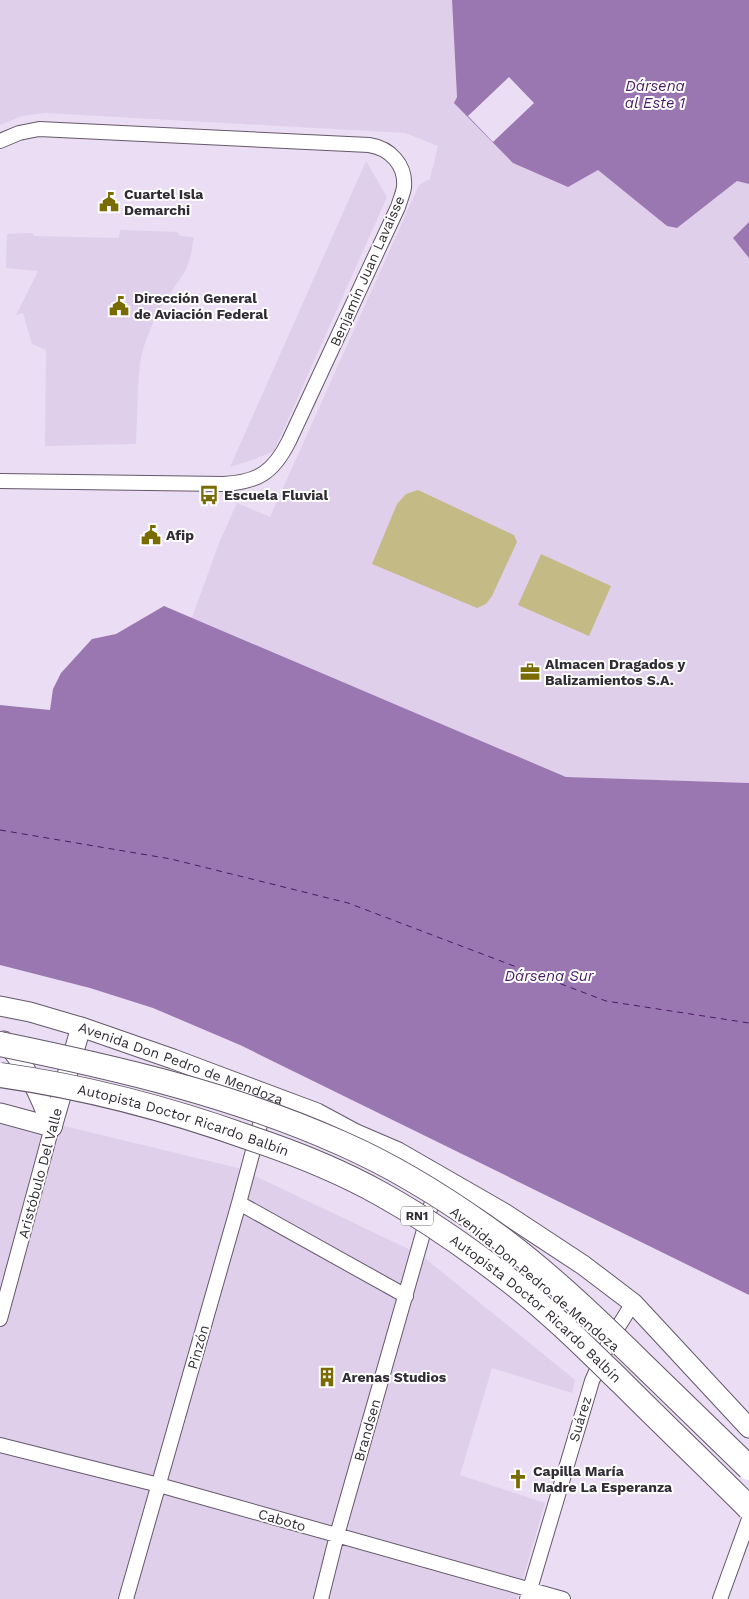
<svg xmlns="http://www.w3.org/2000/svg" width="749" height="1599" viewBox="0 0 749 1599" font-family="'Work Sans',sans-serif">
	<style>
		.built { fill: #dfcfeb }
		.green { fill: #c4ba86 }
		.water { fill: #9b77b2 }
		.pier { fill: #ebddf4 }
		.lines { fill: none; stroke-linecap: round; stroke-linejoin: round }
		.ferry { stroke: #4a1a62; stroke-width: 1; stroke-dasharray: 6 5; stroke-linecap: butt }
		.street-casing { stroke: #64586b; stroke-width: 16 }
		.secondary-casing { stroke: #64586b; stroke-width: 21 }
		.street { stroke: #fff; stroke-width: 14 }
		.secondary { stroke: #fff; stroke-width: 19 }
		.highway-bridge-casing { stroke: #64586b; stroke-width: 26; stroke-linecap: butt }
		.highway-bridge { stroke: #fff; stroke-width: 24 }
		.labels { text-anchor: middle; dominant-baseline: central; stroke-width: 4; stroke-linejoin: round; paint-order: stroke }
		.shield { fill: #fff; stroke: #6f6b71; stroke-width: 1 }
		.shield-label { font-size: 12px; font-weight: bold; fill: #312c34 }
		.poi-label { font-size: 14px; font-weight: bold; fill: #312c34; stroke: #fff; text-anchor: start }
		.street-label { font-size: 14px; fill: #312c34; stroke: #fff }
		.water-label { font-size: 15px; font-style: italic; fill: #4a1a62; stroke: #fff }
	</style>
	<rect width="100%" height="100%" fill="#ebddf4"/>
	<path class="built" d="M 0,0 L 452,0 L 457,97 L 455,103 L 513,163 L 598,169 L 667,226 L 677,228 L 737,181 L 749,184 L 749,222 L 733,238 L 749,258 L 749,783 L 566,777 L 192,618 L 219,543 L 237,503 L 270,517 L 419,185 L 430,179 L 438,146 L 405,133 L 45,113 L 22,116 L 0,125 Z
		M 366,161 L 387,197 L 274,451 L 255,459 L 230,467 Z
		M 120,230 L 177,232 L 180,236 L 194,237 L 191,254 L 186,270 L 156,314 L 143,349 L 140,363 L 138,387 L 136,444 L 45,446 L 46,350 L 32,344 L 23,313 L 16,315 L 38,271 L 6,268 L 7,234 L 32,233 L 34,236 L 119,238 Z
		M 0,1114 L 60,1125 L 238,1168 L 421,1255 L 575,1380 L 572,1393 L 492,1368 L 460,1475 L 545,1503 L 517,1599 L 0,1599 Z"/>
	<path class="green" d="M 418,490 L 514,535 L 517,542 L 492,596 L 486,604 L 477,608 L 372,564 L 397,504 L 406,494 Z
		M 541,554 L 611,586 L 589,636 L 518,605 Z"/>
	<path class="water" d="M 452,0 L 749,0 L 749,184 L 737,181 L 677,228 L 667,226 L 598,170 L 568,187 L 513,163 L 454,103 L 457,97 Z
		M 749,222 L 749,258 L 733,238 Z
		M 164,606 L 566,777 L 749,783 L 749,1295 L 240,1045 L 153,1008 L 90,988 L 0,965 L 0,705 L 50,710 L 53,689 L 61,673 L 92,639 L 116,634 Z"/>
	<path class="pier" d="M 509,77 L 534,103 L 493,142 L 468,116 Z"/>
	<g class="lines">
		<path class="ferry" d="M 0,830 L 171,859 L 348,903 L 606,1001 L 749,1023"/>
		<defs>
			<path id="street" d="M 0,141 L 19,133 L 39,129 L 369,145 C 390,148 406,165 404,187 C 403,194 400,200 398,207 L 289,441 C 273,473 258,482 223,484 L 0,481
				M 239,1203 L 406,1296
				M 0,1319 L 52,1127
				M 0,1445 L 159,1485 L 563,1599
				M 126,1599 L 239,1203 L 265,1106
				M 321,1599 L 337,1535 L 436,1188
				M 527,1599 L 592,1381 L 610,1340 L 633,1303
				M 720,1599 L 749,1519"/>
			<g id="secondary">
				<path id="s1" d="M 0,1006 L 30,1012 L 81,1027 L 173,1059 L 317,1113 L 356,1134 L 398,1152 L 504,1213 L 583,1265 L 633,1303 L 749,1428"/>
				<path d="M 4,1041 C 27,1066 40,1096 52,1127"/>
				<path d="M 0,1113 L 52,1127"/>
				<path d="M 52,1127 L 81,1027"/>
			</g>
		</defs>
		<use href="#street" class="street-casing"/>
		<use href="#secondary" class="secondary-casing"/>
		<use href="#street" class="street"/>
		<use href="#secondary" class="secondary"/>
		<defs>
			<g id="highway-bridge">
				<path d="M 0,1044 C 117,1068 234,1095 343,1144 C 393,1166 440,1195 484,1226 C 541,1266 592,1315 641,1363 C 677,1398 713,1433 749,1468"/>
				<path id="s2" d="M 0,1075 C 85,1087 169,1109 250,1138 C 295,1153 340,1171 381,1194 C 426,1219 469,1249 510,1281 C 550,1312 586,1348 622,1383 C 664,1425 707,1466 749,1508"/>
			</g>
		</defs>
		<use href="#highway-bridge" class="highway-bridge-casing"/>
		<use href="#highway-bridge" class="highway-bridge"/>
	</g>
	<defs>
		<symbol id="civic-bare" viewBox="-9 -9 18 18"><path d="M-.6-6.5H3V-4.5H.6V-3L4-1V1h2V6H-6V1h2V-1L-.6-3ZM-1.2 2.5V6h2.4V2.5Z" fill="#796a01" stroke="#fff" stroke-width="2.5" paint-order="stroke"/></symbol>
		<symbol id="bus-bare" viewBox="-9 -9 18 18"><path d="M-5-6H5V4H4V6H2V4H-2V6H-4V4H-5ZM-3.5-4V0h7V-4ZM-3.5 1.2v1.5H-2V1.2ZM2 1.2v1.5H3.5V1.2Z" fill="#796a01" stroke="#fff" stroke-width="2.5" paint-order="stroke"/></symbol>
		<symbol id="office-bare" viewBox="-9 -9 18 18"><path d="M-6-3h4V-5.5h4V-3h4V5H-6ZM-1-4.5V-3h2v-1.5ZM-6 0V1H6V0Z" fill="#796a01" stroke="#fff" stroke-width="2.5" paint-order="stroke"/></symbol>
		<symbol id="building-bare" viewBox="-9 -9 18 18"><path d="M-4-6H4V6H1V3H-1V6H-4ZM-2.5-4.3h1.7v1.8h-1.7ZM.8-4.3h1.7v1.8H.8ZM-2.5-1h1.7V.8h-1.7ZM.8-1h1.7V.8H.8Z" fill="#796a01" stroke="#fff" stroke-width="2.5" paint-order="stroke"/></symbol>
		<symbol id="church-bare" viewBox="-9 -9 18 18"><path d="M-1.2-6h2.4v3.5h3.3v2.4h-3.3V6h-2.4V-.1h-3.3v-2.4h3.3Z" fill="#796a01" stroke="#fff" stroke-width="2.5" paint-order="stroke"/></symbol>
	</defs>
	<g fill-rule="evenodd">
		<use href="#civic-bare" x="95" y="188" width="28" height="28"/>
		<use href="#civic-bare" x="105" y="292" width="28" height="28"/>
		<use href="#bus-bare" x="195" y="481" width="28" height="28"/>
		<use href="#civic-bare" x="137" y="521" width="28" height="28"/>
		<use href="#office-bare" x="516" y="658" width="28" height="28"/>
		<use href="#building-bare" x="313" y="1363" width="28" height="28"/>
		<use href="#church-bare" x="504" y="1465" width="28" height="28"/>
	</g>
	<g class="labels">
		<rect class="shield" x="401" y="1206.5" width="32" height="19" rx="4"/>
		<g class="shield-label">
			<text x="417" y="1216">RN1</text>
		</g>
		<g class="poi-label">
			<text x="124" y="194">Cuartel Isla<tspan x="124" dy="16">Demarchi</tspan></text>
			<text x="134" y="298">Dirección General<tspan x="134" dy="16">de Aviación Federal</tspan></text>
			<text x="224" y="495">Escuela Fluvial</text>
			<text x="166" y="535">Afip</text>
			<text x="545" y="664">Almacen Dragados y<tspan x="545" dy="16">Balizamientos S.A.</tspan></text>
			<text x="342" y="1377">Arenas Studios</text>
			<text x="533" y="1471">Capilla María<tspan x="533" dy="16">Madre La Esperanza</tspan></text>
		</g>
		<g class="street-label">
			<text transform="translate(367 271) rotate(-66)">Benjamín Juan Lavaisse</text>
			<text stroke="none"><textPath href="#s1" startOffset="190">Avenida Don Pedro de Mendoza</textPath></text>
			<text stroke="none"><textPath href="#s2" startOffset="189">Autopista Doctor Ricardo Balbín</textPath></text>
			<text transform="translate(40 1173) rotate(-75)">Aristóbulo Del Valle</text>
			<text transform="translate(535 1279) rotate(40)">Avenida Don Pedro de Mendoza</text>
			<text stroke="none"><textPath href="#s2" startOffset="594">Autopista Doctor Ricardo Balbín</textPath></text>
			<text transform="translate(198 1347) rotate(-74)">Pinzón</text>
			<text transform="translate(580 1419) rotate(-73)">Suárez</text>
			<text transform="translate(367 1430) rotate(-74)">Brandsen</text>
			<text transform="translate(282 1520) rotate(16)">Caboto</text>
		</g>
		<g class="water-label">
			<text x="655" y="86">Dársena<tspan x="655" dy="17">al Este 1</tspan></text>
			<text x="549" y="976">Dársena Sur</text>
		</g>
	</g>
</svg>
